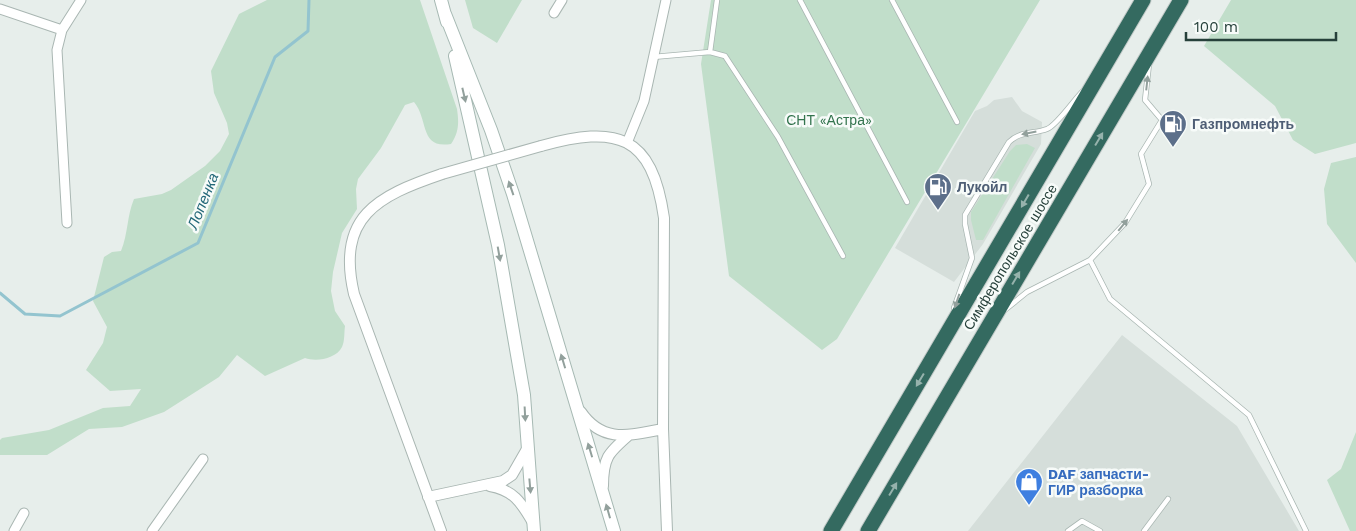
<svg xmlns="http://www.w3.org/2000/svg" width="1356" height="531" viewBox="0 0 1356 531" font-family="'Work Sans',sans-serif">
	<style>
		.built { fill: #d5deda }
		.green { fill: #c1deca }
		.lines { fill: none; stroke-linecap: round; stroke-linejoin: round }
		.stream { stroke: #93c4cf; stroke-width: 3 }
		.service-casing { stroke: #a9b6b2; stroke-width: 6 }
		.minor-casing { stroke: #a9b6b2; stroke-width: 11 }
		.tertiary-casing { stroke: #a9b6b2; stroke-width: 12 }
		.secondary-casing { stroke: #a6b9b3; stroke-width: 14 }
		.motorway-casing { stroke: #c2cac8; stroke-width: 17 }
		.service { stroke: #fff; stroke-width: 4.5 }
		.minor { stroke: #fff; stroke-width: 9 }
		.tertiary { stroke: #fff; stroke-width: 10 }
		.secondary { stroke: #fff; stroke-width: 12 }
		.motorway { stroke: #346a60; stroke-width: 15 }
		.tertiary-bridge-casing { stroke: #a9b6b2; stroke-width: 12; stroke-linecap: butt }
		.tertiary-bridge { stroke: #fff; stroke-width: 10 }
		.oneway { fill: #92a09c }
		.oneway2 { fill: #96b2ac }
		.labels { text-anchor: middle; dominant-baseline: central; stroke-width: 5; stroke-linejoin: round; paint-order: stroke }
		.park-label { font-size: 14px; fill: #33744e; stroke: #f7fbf9 }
		.service-label { font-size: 14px; font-weight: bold; fill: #4e5e75; stroke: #f7fbf9; text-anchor: start }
		.street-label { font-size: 14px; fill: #26403a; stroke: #f7fbf9 }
		.shop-label { font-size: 14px; font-weight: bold; fill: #366cbe; stroke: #f7fbf9; text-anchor: start }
		.water-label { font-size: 15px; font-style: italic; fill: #236879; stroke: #f7fbf9 }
	</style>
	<rect width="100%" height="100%" fill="#e7eeeb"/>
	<path class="built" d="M 1012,97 L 1022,111 L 1042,122 L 1041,144 L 983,244 L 954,282 L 895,248 L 975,111 L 987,106 L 994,100 Z
		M 1122,335 L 1237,426 L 1299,531 L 968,531 Z"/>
	<path class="green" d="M 267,0 L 420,0 L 457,109 C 459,123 459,132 451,144 C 419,149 429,120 414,102 L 405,105 L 381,148 L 358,179 L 356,189 L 357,209 L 342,233 L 333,272 L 331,291 L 335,311 L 345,326 C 344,332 345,341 342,347 C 336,359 316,362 305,358 L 265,376 L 237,355 L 219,377 L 164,412 L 122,427 L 89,429 L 47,455 L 0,455 L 0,440 L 2,438 L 49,430 L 103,408 L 130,406 L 141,389 L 110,391 L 86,370 L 103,343 L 107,327 L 93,301 L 104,257 L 112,252 L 121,251 C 128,234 127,215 134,199 L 162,194 L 171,190 L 205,166 L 220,151 L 229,134 L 227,123 L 214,93 L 211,71 L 239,14 Z
		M 465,0 L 522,0 L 497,43 L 473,28 Z
		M 711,0 L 1040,0 L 837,339 L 822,350 L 729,276 L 701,64 Z
		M 1231,0 L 1356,0 L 1356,143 L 1315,154 L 1293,140 L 1275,106 L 1204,46 Z
		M 1027,144 L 1035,148 L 983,240 L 976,240 L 971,220 L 971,212 L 1010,151 L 1016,145 Z
		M 1356,157 L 1356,263 L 1327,224 L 1324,189 L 1331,163 Z
		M 1356,432 L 1356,531 L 1350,531 L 1327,480 L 1341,469 Z"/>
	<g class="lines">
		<path class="stream" d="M 0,293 L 25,314 L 60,316 L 198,243 L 275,57 L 308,31 L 309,0"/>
		<defs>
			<path id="service" d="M 800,0 L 907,202
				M 892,0 L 957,122
				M 710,52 L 717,0
				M 653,57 L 710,52 L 725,56 L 778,137 L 843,256
				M 1090,260 L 1110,299 L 1249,415 L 1306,531
				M 954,308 L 972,258 L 965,224 L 965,215 L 1009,142 C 1020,131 1034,134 1047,129 C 1057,125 1073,101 1082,92
				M 1006,309 L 1027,292 L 1090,260 L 1125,223 L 1149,184 L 1141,154 L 1162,120 L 1145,100 L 1149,64
				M 1068,531 L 1082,521 L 1100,531
				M 1144,531 L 1168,499"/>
			<path id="minor" d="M 0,9 L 62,30
				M 554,13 L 562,0
				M 627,143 L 644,101 L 666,0
				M 67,223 L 57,50 L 62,30 L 81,0
				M 14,531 L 24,513
				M 152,531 L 203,459"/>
			<path id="tertiary" d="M 541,146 C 617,125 652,134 664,218 L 663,429 L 667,531
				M 581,412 C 603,444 630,435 663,429
				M 490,486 C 513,490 521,502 532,521
				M 603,486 C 603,458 608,453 629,435
				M 428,497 L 503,481 L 512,475 L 527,449
				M 441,531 L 354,294 C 336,217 377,196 442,174"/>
			<path id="secondary" d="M 441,0 L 447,22
				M 445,14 L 491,130 L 513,194 L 614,531
				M 455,56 L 498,245 L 524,395 L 534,531"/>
			<path id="motorway" d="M 831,531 L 1143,0
				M 868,531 L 1181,0"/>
		</defs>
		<use href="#service" class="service-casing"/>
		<use href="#minor" class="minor-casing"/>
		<use href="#tertiary" class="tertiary-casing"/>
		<use href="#secondary" class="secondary-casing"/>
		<use href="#motorway" class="motorway-casing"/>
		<use href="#service" class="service"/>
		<use href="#minor" class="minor"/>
		<use href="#tertiary" class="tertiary"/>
		<use href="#secondary" class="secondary"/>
		<use href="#motorway" class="motorway"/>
		<defs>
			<path id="tertiary-bridge" d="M 442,174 L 541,146"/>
		</defs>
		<use href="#tertiary-bridge" class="tertiary-bridge-casing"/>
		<use href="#tertiary-bridge" class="tertiary-bridge"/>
	</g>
	<defs><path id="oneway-solid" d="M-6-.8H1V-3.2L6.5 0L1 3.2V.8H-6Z" transform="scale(1.25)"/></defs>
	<g class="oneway">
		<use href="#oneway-solid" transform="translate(1147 83) rotate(-84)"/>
		<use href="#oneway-solid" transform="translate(464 95) rotate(77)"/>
		<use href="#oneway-solid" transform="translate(1029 133) rotate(169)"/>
		<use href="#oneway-solid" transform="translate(511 188) rotate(-109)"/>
		<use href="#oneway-solid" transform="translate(1123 225) rotate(-51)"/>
		<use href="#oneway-solid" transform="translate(499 254) rotate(80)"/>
		<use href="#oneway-solid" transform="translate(957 301) rotate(109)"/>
		<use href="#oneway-solid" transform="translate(563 361) rotate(-107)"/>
		<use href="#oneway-solid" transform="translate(525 414) rotate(87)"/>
		<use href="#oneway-solid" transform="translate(590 450) rotate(-107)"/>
		<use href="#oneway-solid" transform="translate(530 486) rotate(85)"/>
		<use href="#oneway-solid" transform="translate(608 511) rotate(-106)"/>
	</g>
	<g class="oneway2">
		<use href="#oneway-solid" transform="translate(1099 139) rotate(-59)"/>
		<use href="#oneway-solid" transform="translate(1025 201) rotate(120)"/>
		<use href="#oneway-solid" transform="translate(1016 278) rotate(-59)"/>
		<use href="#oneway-solid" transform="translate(920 380) rotate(121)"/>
		<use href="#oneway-solid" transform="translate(893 489) rotate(-59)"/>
	</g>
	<defs>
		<symbol id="fuel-pin" viewBox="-11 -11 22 30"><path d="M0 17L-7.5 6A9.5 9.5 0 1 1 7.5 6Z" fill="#5c6f8a" stroke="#f7fbf9"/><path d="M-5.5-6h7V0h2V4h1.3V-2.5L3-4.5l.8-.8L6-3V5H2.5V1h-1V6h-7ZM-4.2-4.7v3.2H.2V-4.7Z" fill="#fff"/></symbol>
		<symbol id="shop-pin" viewBox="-11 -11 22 30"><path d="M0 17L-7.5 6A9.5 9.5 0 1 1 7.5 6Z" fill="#3f7fe0" stroke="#f7fbf9"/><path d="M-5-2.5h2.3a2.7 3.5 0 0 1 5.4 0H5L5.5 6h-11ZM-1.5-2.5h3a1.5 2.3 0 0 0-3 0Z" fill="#fff"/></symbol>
	</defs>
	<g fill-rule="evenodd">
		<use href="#fuel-pin" x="1157" y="108" width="32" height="43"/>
		<use href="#fuel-pin" x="922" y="171" width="32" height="43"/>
		<use href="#shop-pin" x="1013" y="466" width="32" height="43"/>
	</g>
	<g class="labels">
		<g class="park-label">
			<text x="829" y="120">СНТ «Астра»</text>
		</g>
		<g class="service-label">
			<text x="1192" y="124">Газпромнефть</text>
			<text x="957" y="187">Лукойл</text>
		</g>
		<g class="street-label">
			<text transform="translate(1010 257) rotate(-59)">Симферопольское шоссе</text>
		</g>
		<g class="shop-label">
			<text x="1048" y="474">DAF запчасти-<tspan x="1048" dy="16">ГИР разборка</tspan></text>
		</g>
		<g class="water-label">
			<text transform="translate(203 201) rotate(-68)">Лопенка</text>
		</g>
	</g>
	<path d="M1186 32v8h150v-8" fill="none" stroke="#26403a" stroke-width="2.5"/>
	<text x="1194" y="32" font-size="15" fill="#26403a" stroke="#f7fbf9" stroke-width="4" paint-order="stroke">100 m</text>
</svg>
